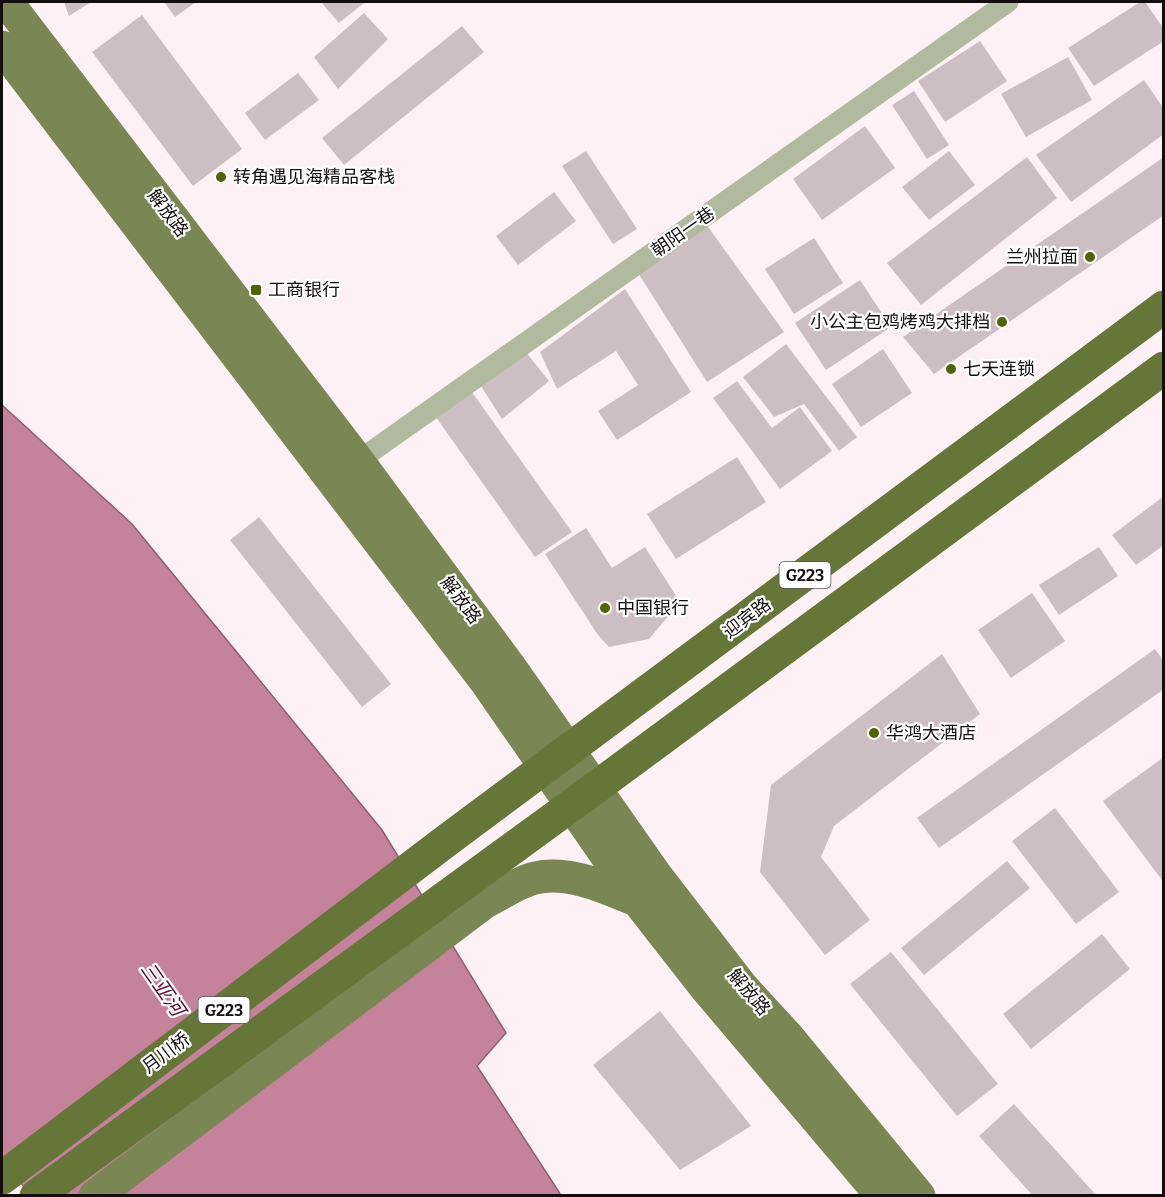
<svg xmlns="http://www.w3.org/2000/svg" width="1165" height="1197" viewBox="0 0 1165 1197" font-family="Bitter,'Noto Sans SC',serif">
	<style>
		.water { fill: #c4829b; stroke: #8f5f71; stroke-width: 1.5 }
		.building { fill: #cdbec3 }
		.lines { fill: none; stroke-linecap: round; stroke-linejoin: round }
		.street { stroke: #b1ba9e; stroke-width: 21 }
		.primary { stroke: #7a8754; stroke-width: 33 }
		.highway { stroke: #667538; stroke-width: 33 }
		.poi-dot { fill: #516207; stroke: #fff; stroke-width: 2 }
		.labels { text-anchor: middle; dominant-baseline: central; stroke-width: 4.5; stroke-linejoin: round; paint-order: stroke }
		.shield { fill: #fff; stroke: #595657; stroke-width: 1.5 }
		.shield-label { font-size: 16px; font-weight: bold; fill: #120d0f }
		.poi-label { font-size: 18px; fill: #120d0f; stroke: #fff; text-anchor: start }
		.street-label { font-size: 18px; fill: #120d0f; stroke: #fff }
		.water-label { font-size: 20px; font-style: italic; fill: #590833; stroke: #fff }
	</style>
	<rect width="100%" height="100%" fill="#fef1f5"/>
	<path class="water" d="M 2,405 L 132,524 L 382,830 L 506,1033 L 477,1066 L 561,1195 L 30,1195 L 2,1157 Z"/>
	<path class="building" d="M 64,2 L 91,2 L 69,16 Z
		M 164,2 L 196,2 L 175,17 Z
		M 321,2 L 363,2 L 364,3 L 339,23 Z
		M 1140,2 L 1145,2 L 1164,29 L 1164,41 L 1094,86 L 1068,48 Z
		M 364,13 L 388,39 L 338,89 L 314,57 Z
		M 142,15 L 242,149 L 193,186 L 92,52 Z
		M 462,26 L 484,52 L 344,165 L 322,138 Z
		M 980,41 L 1007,81 L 945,122 L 918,81 Z
		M 1068,57 L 1092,100 L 1026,137 L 1001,94 Z
		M 298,73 L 319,100 L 265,140 L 245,113 Z
		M 1144,80 L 1164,109 L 1164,134 L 1071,202 L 1036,155 Z
		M 914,91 L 949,145 L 927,159 L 892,105 Z
		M 865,126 L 895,168 L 822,220 L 793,179 Z
		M 586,151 L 637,229 L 613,244 L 562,166 Z
		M 949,151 L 975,185 L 929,220 L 902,187 Z
		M 1027,157 L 1057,198 L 921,305 L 887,263 Z
		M 1164,157 L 1164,215 L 934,374 L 903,337 Z
		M 554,192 L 576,221 L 518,265 L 496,236 Z
		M 703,220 L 784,332 L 707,382 L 635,268 Z
		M 814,238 L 843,283 L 794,314 L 765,269 Z
		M 860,280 L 891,327 L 826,370 L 795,323 Z
		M 625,289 L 691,392 L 617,440 L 598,411 L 638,385 L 616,351 L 557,389 L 540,352 Z
		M 786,344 L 857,437 L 839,451 L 804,404 L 774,417 L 743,377 Z
		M 521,346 L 549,381 L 502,419 L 481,386 Z
		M 883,349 L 912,393 L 861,427 L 832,384 Z
		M 737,381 L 772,428 L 800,407 L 832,451 L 780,489 L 713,398 Z
		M 469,388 L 572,532 L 535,557 L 433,413 Z
		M 737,457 L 766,502 L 676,559 L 647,514 Z
		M 1164,496 L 1164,545 L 1136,565 L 1112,535 Z
		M 259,517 L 391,684 L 362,707 L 230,540 Z
		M 586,528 L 612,568 L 645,547 L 680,602 L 649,639 L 609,647 L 598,635 L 545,554 Z
		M 1099,547 L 1118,576 L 1059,615 L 1039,585 Z
		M 1032,593 L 1065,641 L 1011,678 L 978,630 Z
		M 1155,649 L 1164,661 L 1164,689 L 939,848 L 917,818 Z
		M 942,654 L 980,714 L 834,826 L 821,857 L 870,920 L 825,955 L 760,872 L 771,785 Z
		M 1164,757 L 1162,808 L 1164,883 L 1103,801 Z
		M 1055,808 L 1119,892 L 1076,924 L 1012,841 Z
		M 1007,861 L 1030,888 L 924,975 L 901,948 Z
		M 1102,934 L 1130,969 L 1031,1049 L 1003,1014 Z
		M 891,952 L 998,1084 L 957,1116 L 850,984 Z
		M 660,1011 L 751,1126 L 680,1170 L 593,1065 Z
		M 1014,1104 L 1097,1196 L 1033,1196 L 979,1136 Z"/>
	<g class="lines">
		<path class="street" d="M 358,461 L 1008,2"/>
		<path class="primary" d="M 7,2 L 358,461 L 510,667 L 655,874 L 743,988 L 788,1037 L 919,1196
			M 2,47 L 487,683 L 638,901 L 706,988 L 882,1196
			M 95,1196 L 485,902 C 500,895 518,882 535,878 C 569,870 607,888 638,901"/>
		<path class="highway" d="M 2,1178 L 446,841 L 1164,307
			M 36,1196 L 572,805 L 1164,368"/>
	</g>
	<g class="poi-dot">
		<circle cx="221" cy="177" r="6"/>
		<circle cx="1090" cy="257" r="6"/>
		<rect x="250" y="284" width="12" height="12" rx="3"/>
		<circle cx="1002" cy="322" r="6"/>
		<circle cx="951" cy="369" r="6"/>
		<circle cx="605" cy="608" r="6"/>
		<circle cx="874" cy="733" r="6"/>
	</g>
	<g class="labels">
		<g class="shield">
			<rect x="779.5" y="562" width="51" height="26" rx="4.5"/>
			<rect x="198.5" y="997" width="51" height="26" rx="4.5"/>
		</g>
		<g class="shield-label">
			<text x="805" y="575">G223</text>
			<text x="224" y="1010">G223</text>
		</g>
		<g class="poi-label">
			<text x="233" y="177">转角遇见海精品客栈</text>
			<text x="1078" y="257" text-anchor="end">兰州拉面</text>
			<text x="268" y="290">工商银行</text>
			<text x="990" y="322" text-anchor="end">小公主包鸡烤鸡大排档</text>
			<text x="963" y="369">七天连锁</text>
			<text x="617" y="608">中国银行</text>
			<text x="886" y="733">华鸿大酒店</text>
		</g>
		<g class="street-label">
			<text transform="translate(168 213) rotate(53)">解放路</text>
			<text transform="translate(683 232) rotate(-35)">朝阳一巷</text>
			<text transform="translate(461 600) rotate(53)">解放路</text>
			<text transform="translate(747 618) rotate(-37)">迎宾路</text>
			<text transform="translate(749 992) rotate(50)">解放路</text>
			<text transform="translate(166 1053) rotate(-37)">月川桥</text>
		</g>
		<g class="water-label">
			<text transform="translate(163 989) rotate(55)">三亚河</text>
		</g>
	</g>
	<rect width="1165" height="1197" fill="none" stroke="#120d0f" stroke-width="6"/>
</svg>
